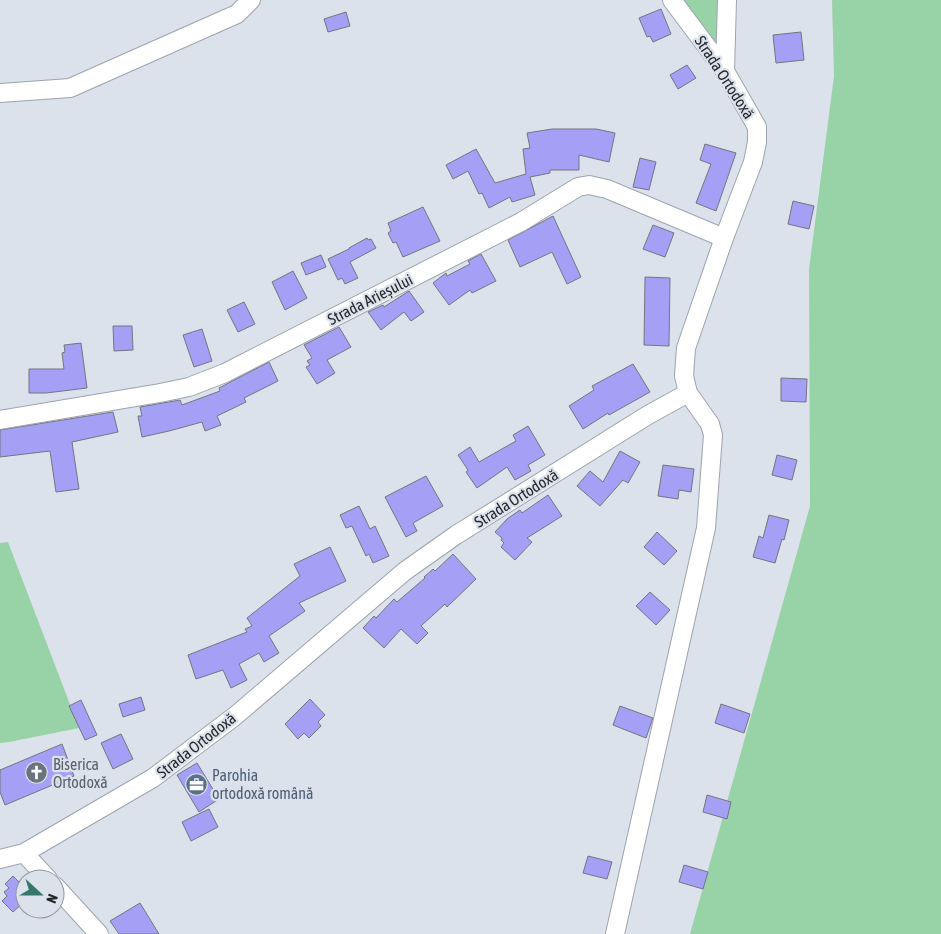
<svg xmlns="http://www.w3.org/2000/svg" width="941" height="934" viewBox="0 0 941 934" font-family="'Asap Condensed',sans-serif">
	<style>
		.green { fill: #98d3a7 }
		.building { fill: #a3a0f6; stroke: #74757e }
		.lines { fill: none; stroke-linecap: round; stroke-linejoin: round }
		.minor-casing { stroke: #9ea3ad; stroke-width: 20 }
		.minor { stroke: #fff; stroke-width: 18 }
		.labels { text-anchor: middle; dominant-baseline: central; stroke-width: 4.5; stroke-linejoin: round; paint-order: stroke }
		.street-label { font-size: 16px; fill: #25272a; stroke: #dce2ec }
		.worship-label { font-size: 16px; fill: #5b616d; stroke: #dce2ec; text-anchor: start }
		.service-label { font-size: 16px; fill: #4e5e75; stroke: #dce2ec; text-anchor: start }
	</style>
	<rect width="100%" height="100%" fill="#dce2ec"/>
	<path class="green" d="M 679,0 L 721,0 L 719,55 Z
		M 832,0 L 941,0 L 941,934 L 690,934 L 810,506 L 809,269 L 834,76 Z
		M 8,542 L 79,728 L 9,742 L 0,743 L 0,543 Z"/>
	<path class="building" d="M 661,9 L 671,34 L 653,42 L 650,36 L 647,37 L 639,18 Z
		M 346,12 L 350,26 L 328,32 L 324,19 Z
		M 801,32 L 804,60 L 776,63 L 773,35 Z
		M 687,65 L 696,78 L 678,89 L 670,75 Z
		M 552,129 L 596,129 L 615,133 L 609,162 L 579,155 L 579,170 L 550,170 L 550,173 L 530,177 L 535,195 L 512,202 L 510,197 L 489,208 L 482,193 L 479,194 L 468,171 L 453,179 L 446,165 L 476,149 L 495,183 L 526,174 L 523,149 L 530,148 L 527,133 Z
		M 705,144 L 736,153 L 716,211 L 696,203 L 711,164 L 700,160 Z
		M 640,158 L 656,162 L 649,190 L 633,187 Z
		M 793,201 L 814,206 L 809,229 L 788,224 Z
		M 423,207 L 440,241 L 403,257 L 396,242 L 393,243 L 388,233 L 391,231 L 388,223 Z
		M 553,216 L 581,277 L 567,284 L 552,252 L 520,267 L 508,240 Z
		M 653,225 L 674,233 L 665,257 L 643,249 Z
		M 367,238 L 368,240 L 371,239 L 376,248 L 350,262 L 358,278 L 345,284 L 342,278 L 338,280 L 328,259 L 349,249 L 349,248 Z
		M 481,254 L 496,281 L 472,293 L 470,290 L 449,305 L 433,283 L 446,273 L 447,276 L 470,264 L 468,261 Z
		M 321,255 L 326,267 L 306,275 L 301,263 Z
		M 293,271 L 307,298 L 285,310 L 272,282 Z
		M 645,277 L 670,278 L 669,346 L 644,345 Z
		M 409,291 L 424,312 L 411,321 L 404,312 L 381,330 L 368,312 L 383,305 L 384,307 Z
		M 244,302 L 255,324 L 238,332 L 227,310 Z
		M 113,326 L 132,326 L 133,350 L 114,351 Z
		M 339,327 L 351,347 L 327,360 L 335,373 L 317,384 L 306,367 L 310,365 L 307,361 L 312,358 L 304,345 Z
		M 202,329 L 212,361 L 194,367 L 183,335 Z
		M 81,343 L 87,388 L 46,393 L 29,393 L 29,369 L 64,369 L 62,353 L 65,352 L 64,345 Z
		M 269,362 L 278,381 L 244,398 L 246,402 L 217,416 L 221,425 L 205,431 L 202,422 L 169,431 L 142,437 L 138,416 L 142,416 L 140,407 L 180,400 L 182,405 L 220,391 L 219,388 Z
		M 633,364 L 650,392 L 609,415 L 608,413 L 583,429 L 569,406 L 594,390 L 592,386 Z
		M 781,378 L 807,379 L 806,402 L 781,401 Z
		M 113,412 L 118,432 L 72,442 L 79,489 L 56,492 L 50,451 L 0,457 L 0,430 Z
		M 528,426 L 545,455 L 528,465 L 531,471 L 515,480 L 507,467 L 477,488 L 466,472 L 468,470 L 458,455 L 470,447 L 479,462 L 516,441 L 513,435 Z
		M 620,451 L 640,462 L 628,483 L 623,480 L 600,506 L 577,486 L 590,471 L 603,482 Z
		M 777,455 L 797,460 L 792,480 L 772,475 Z
		M 663,465 L 694,469 L 691,492 L 679,490 L 678,499 L 658,496 Z
		M 426,476 L 443,506 L 413,523 L 417,531 L 406,537 L 385,497 Z
		M 548,495 L 562,516 L 527,538 L 532,542 L 515,560 L 501,547 L 504,543 L 501,540 L 502,538 L 495,532 L 507,519 L 520,510 L 522,513 Z
		M 359,506 L 370,529 L 375,526 L 389,556 L 373,563 L 369,554 L 366,556 L 352,526 L 346,528 L 340,515 Z
		M 769,515 L 789,520 L 784,540 L 782,539 L 775,563 L 753,557 L 759,536 L 763,538 Z
		M 657,532 L 677,551 L 664,565 L 644,547 Z
		M 330,547 L 346,581 L 299,603 L 305,611 L 269,636 L 279,653 L 264,662 L 259,653 L 239,664 L 247,680 L 231,688 L 223,670 L 196,679 L 188,655 L 247,632 L 245,629 L 252,626 L 247,618 L 300,576 L 294,564 Z
		M 453,554 L 476,579 L 447,607 L 445,604 L 421,626 L 428,633 L 417,644 L 401,629 L 384,648 L 363,628 L 374,616 L 376,618 L 394,599 L 397,602 L 425,578 L 424,577 L 433,569 L 435,571 Z
		M 650,592 L 670,610 L 656,625 L 636,606 Z
		M 141,697 L 145,710 L 123,717 L 119,704 Z
		M 310,699 L 325,715 L 318,722 L 321,726 L 309,738 L 304,733 L 298,739 L 285,724 Z
		M 81,700 L 97,735 L 85,740 L 69,706 Z
		M 721,704 L 750,714 L 744,733 L 715,723 Z
		M 620,706 L 653,718 L 646,738 L 613,725 Z
		M 121,734 L 133,759 L 113,769 L 101,743 Z
		M 62,744 L 74,776 L 5,805 L 0,792 L 0,770 Z
		M 197,763 L 219,799 L 199,812 L 177,775 Z
		M 707,795 L 731,802 L 727,819 L 703,812 Z
		M 209,809 L 218,827 L 191,841 L 182,822 Z
		M 588,856 L 612,862 L 607,879 L 583,873 Z
		M 684,865 L 708,872 L 703,889 L 679,882 Z
		M 13,876 L 25,888 L 25,901 L 13,912 L 2,901 L 7,896 L 4,892 L 9,888 L 5,884 Z
		M 140,903 L 159,934 L 119,934 L 110,921 Z"/>
	<g class="lines">
		<defs>
			<path id="minor" d="M 725,71 L 727,0
				M 0,93 L 70,88 L 237,14 L 251,0
				M 0,420 L 160,393 L 189,387 L 225,373 L 521,222 L 578,187 L 589,185 L 607,189 L 724,238
				M 24,853 L 48,879
				M 0,859 L 24,853 L 153,778 L 235,716 L 405,571 L 456,535 L 648,415 L 688,393 L 684,376 L 686,348 L 724,238 L 753,162 L 757,142 L 757,127 L 725,71 L 672,0
				M 55,886 L 99,934
				M 615,934 L 706,528 L 713,435 L 710,424 L 688,393"/>
		</defs>
		<use href="#minor" class="minor-casing"/>
		<use href="#minor" class="minor"/>
	</g>
	<defs>
		<symbol id="church-disc" viewBox="-11 -11 22 22"><circle r="9.5" fill="#6b7280" stroke="#dce2ec"/><path d="M-1.2-6h2.4v3.5h3.3v2.4h-3.3V6h-2.4V-.1h-3.3v-2.4h3.3Z" fill="#fff"/></symbol>
		<symbol id="office-disc" viewBox="-11 -11 22 22"><circle r="9.5" fill="#5c6f8a" stroke="#dce2ec"/><path d="M-6-3h4V-5.5h4V-3h4V5H-6ZM-1-4.5V-3h2v-1.5ZM-6 0V1H6V0Z" fill="#fff"/></symbol>
	</defs>
	<g fill-rule="evenodd">
		<use href="#church-disc" x="24" y="760" width="25" height="25"/>
		<use href="#office-disc" x="184" y="772" width="25" height="25"/>
	</g>
	<g class="labels">
		<g class="street-label">
			<text transform="translate(725 77) rotate(57)">Strada Ortodoxă</text>
			<text transform="translate(370 299) rotate(-27)">Strada Arieșului</text>
			<text transform="translate(516 498) rotate(-32)">Strada Ortodoxă</text>
			<text transform="translate(196 745) rotate(-38)">Strada Ortodoxă</text>
		</g>
		<g class="worship-label">
			<text x="53" y="764">Biserica<tspan x="53" dy="18">Ortodoxă</tspan></text>
		</g>
		<g class="service-label">
			<text x="212" y="775">Parohia<tspan x="212" dy="18">ortodoxă română</tspan></text>
		</g>
	</g>
	<g transform="translate(40 894) rotate(111)"><circle r="24" fill="#dce2ec" stroke="#93979e"/>
	<path d="M0-4L9 19L0 12L-9 19Z" fill="#357768"/>
	<text y="-8" font-size="14" font-weight="bold" text-anchor="middle" fill="#25272a">N</text>
	</g>
</svg>
